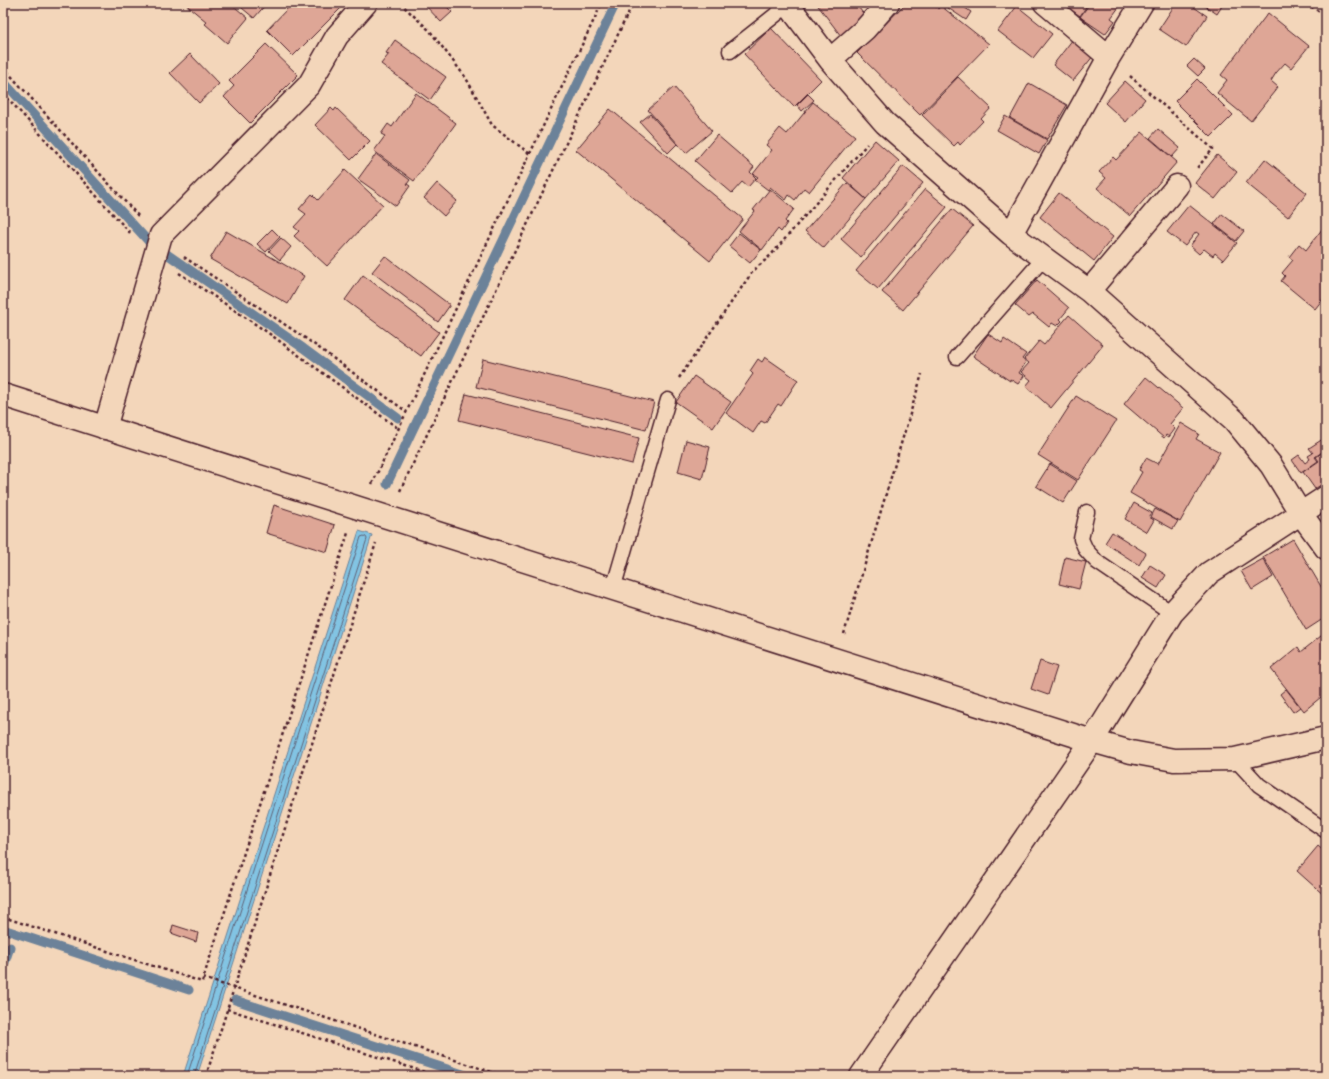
<svg xmlns="http://www.w3.org/2000/svg" width="1329" height="1079" viewBox="0 0 1329 1079" font-family="Dekko,sans-serif">
	<style>
		.water { fill: #82c4e3; stroke: #6c8299 }
		.lines { fill: none; stroke-linecap: round; stroke-linejoin: round }
		.shore { stroke: #606175; stroke-width: 1 }
		.stream { stroke: #6c8299; stroke-width: 9 }
		.building { fill: #dea696; stroke: #4a1f2b }
		.service-casing { stroke: #4a1f2b; stroke-width: 17 }
		.minor-casing { stroke: #4a1f2b; stroke-width: 25 }
		.tertiary-casing { stroke: #4a1f2b; stroke-width: 25 }
		.path { stroke: #4a1f2b; stroke-width: 2.5; stroke-dasharray: 3 3; stroke-linecap: butt }
		.service { stroke: #f3d6ba; stroke-width: 14 }
		.minor { stroke: #f3d6ba; stroke-width: 22 }
		.tertiary { stroke: #f3d6ba; stroke-width: 22 }
	</style>
	<rect width="100%" height="100%" fill="#f3d6ba"/>
	<filter id="ink" filterUnits="userSpaceOnUse"><feTurbulence type="fractalNoise" baseFrequency=".025" numOctaves="2"/><feDisplacementMap in="SourceGraphic" scale="8" xChannelSelector="R" yChannelSelector="G"/><feConvolveMatrix kernelMatrix="1 2 1 2 8 2 1 2 1" color-interpolation-filters="sRGB"/></filter>
	<g filter="url(#ink)">
		<path class="water" d="M 359,531 L 372,535 L 197,1076 L 183,1076 Z"/>
		<g class="lines">
			<path class="shore" d="M 187,1076 L 361,537 L 364,536 L 366,537 L 367,539 L 194,1076"/>
			<path class="stream" d="M 1324,3 L 1326,4
				M 3,81 L 149,242
				M 164,252 L 303,348 L 398,418
				M 387,484 L 616,3
				M 3,929 L 189,990
				M 3,968 L 10,947
				M 235,1000 L 469,1076"/>
		</g>
		<path class="building" d="M 184,3 L 230,3 L 248,18 L 227,43 L 205,24 L 207,22 Z
			M 236,3 L 267,3 L 254,18 Z
			M 283,3 L 346,3 L 293,56 L 267,30 L 288,8 Z
			M 423,3 L 450,3 L 446,6 L 452,12 L 441,22 Z
			M 816,3 L 855,3 L 866,17 L 841,36 Z
			M 906,3 L 932,3 L 938,9 L 941,6 L 989,44 L 920,115 L 857,53 Z
			M 942,3 L 962,3 L 961,5 L 971,12 L 966,20 L 942,4 Z
			M 1070,3 L 1080,3 L 1086,7 L 1080,16 L 1067,7 Z
			M 1084,3 L 1122,3 L 1111,18 L 1115,21 L 1105,34 L 1080,17 L 1088,6 Z
			M 1176,3 L 1188,3 L 1207,16 L 1186,47 L 1159,29 Z
			M 1201,3 L 1224,3 L 1217,14 Z
			M 1017,6 L 1052,34 L 1033,58 L 998,31 Z
			M 1268,13 L 1309,46 L 1291,68 L 1285,63 L 1276,73 L 1271,81 L 1278,87 L 1251,121 L 1217,93 L 1227,80 L 1221,75 Z
			M 771,28 L 821,80 L 794,107 L 744,54 Z
			M 1073,39 L 1094,55 L 1073,81 L 1053,65 Z
			M 395,40 L 446,77 L 430,100 L 381,64 L 389,54 L 386,53 Z
			M 266,44 L 298,75 L 250,123 L 224,97 L 234,86 L 229,81 Z
			M 190,54 L 219,84 L 199,103 L 170,73 Z
			M 1194,59 L 1205,69 L 1198,76 L 1187,66 Z
			M 958,77 L 991,108 L 981,119 L 983,121 L 960,145 L 958,142 L 954,146 L 922,115 Z
			M 1197,79 L 1233,115 L 1211,137 L 1175,101 Z
			M 1125,81 L 1145,99 L 1126,122 L 1105,103 Z
			M 1029,83 L 1067,105 L 1047,139 L 1010,118 Z
			M 674,87 L 712,131 L 686,153 L 648,110 Z
			M 416,93 L 456,123 L 414,181 L 374,151 L 385,136 L 381,134 L 388,124 L 392,127 Z
			M 808,94 L 814,100 L 802,111 L 797,105 Z
			M 813,102 L 855,136 L 809,192 L 804,188 L 795,200 L 789,195 L 786,200 L 770,187 L 768,190 L 755,180 L 758,177 L 753,174 L 772,150 L 766,145 L 780,128 L 787,134 Z
			M 331,108 L 334,111 L 336,108 L 370,141 L 351,160 L 315,125 Z
			M 610,109 L 743,219 L 710,261 L 576,150 Z
			M 650,114 L 677,144 L 668,153 L 640,122 Z
			M 1005,116 L 1047,140 L 1039,154 L 997,130 Z
			M 1158,129 L 1180,148 L 1172,157 L 1150,138 Z
			M 1142,132 L 1177,162 L 1130,216 L 1097,188 L 1106,178 L 1099,172 L 1113,157 L 1116,160 Z
			M 717,135 L 754,167 L 750,172 L 756,178 L 748,187 L 742,182 L 732,193 L 695,161 Z
			M 875,140 L 899,161 L 866,199 L 843,178 Z
			M 376,154 L 410,180 L 407,184 L 410,186 L 396,206 L 358,179 Z
			M 1217,155 L 1237,172 L 1215,199 L 1195,183 Z
			M 1265,159 L 1307,193 L 1288,217 L 1246,183 Z
			M 903,166 L 923,183 L 861,257 L 841,239 Z
			M 345,170 L 383,205 L 327,266 L 294,236 L 299,231 L 294,227 L 306,214 L 299,209 L 312,194 L 318,200 Z
			M 437,183 L 457,201 L 444,216 L 424,198 Z
			M 847,183 L 866,199 L 824,248 L 805,231 Z
			M 770,189 L 794,209 L 785,221 L 787,223 L 781,232 L 778,229 L 762,250 L 739,231 L 755,211 L 753,210 Z
			M 925,189 L 947,207 L 878,289 L 856,271 Z
			M 1059,193 L 1113,237 L 1094,261 L 1040,217 Z
			M 1189,205 L 1237,243 L 1223,260 L 1215,253 L 1213,256 L 1204,249 L 1199,254 L 1190,246 L 1199,234 L 1196,232 L 1185,246 L 1167,232 Z
			M 952,209 L 973,226 L 903,310 L 882,292 Z
			M 1222,214 L 1244,231 L 1236,241 L 1214,224 Z
			M 1326,224 L 1326,295 L 1315,309 L 1281,281 L 1285,276 L 1282,273 L 1293,260 L 1289,257 L 1299,244 L 1306,250 Z
			M 272,229 L 280,237 L 266,252 L 257,244 Z
			M 226,231 L 304,276 L 288,304 L 210,259 Z
			M 739,233 L 761,250 L 750,263 L 729,246 Z
			M 281,238 L 291,247 L 280,260 L 269,251 Z
			M 385,256 L 450,305 L 438,322 L 372,272 Z
			M 363,275 L 439,332 L 421,356 L 345,300 Z
			M 1037,280 L 1069,308 L 1060,319 L 1062,321 L 1057,326 L 1052,323 L 1049,327 L 1033,314 L 1029,317 L 1015,305 Z
			M 1069,315 L 1103,345 L 1051,408 L 1026,386 L 1031,380 L 1021,372 L 1029,363 L 1024,359 L 1039,341 L 1044,345 Z
			M 988,334 L 1002,343 L 1004,339 L 1026,354 L 1022,359 L 1026,362 L 1019,373 L 1024,376 L 1018,384 L 1010,379 L 1010,381 L 973,356 Z
			M 765,357 L 798,380 L 781,406 L 778,404 L 765,423 L 761,421 L 753,433 L 726,413 L 753,374 L 750,371 L 758,359 L 762,362 Z
			M 483,359 L 654,402 L 646,430 L 476,387 Z
			M 694,376 L 731,402 L 713,428 L 676,402 Z
			M 1146,377 L 1183,408 L 1170,424 L 1175,429 L 1169,437 L 1166,435 L 1164,438 L 1124,404 Z
			M 466,394 L 639,438 L 632,464 L 459,420 Z
			M 1076,396 L 1116,421 L 1078,480 L 1038,455 Z
			M 1181,423 L 1199,434 L 1196,439 L 1220,452 L 1180,522 L 1130,493 L 1142,472 L 1139,470 L 1146,458 L 1158,464 Z
			M 1326,437 L 1326,449 L 1315,457 L 1318,461 L 1301,473 L 1292,460 L 1299,455 L 1305,463 L 1310,459 L 1308,456 L 1313,453 L 1309,448 Z
			M 686,440 L 710,447 L 702,479 L 678,472 Z
			M 1326,450 L 1326,481 L 1315,489 L 1303,472 L 1319,461 L 1316,457 Z
			M 1050,464 L 1077,481 L 1063,503 L 1036,486 Z
			M 1134,503 L 1152,513 L 1149,517 L 1154,520 L 1147,532 L 1125,519 Z
			M 274,505 L 335,525 L 327,552 L 266,533 Z
			M 1155,509 L 1178,521 L 1173,529 L 1151,517 Z
			M 1112,532 L 1146,553 L 1139,565 L 1105,543 Z
			M 1293,539 L 1326,595 L 1326,617 L 1306,630 L 1263,557 Z
			M 1065,557 L 1086,562 L 1079,589 L 1059,584 Z
			M 1263,559 L 1273,577 L 1252,590 L 1241,571 Z
			M 1150,565 L 1166,575 L 1158,588 L 1142,578 Z
			M 1326,632 L 1326,693 L 1304,711 L 1271,669 L 1298,647 L 1301,652 Z
			M 1040,661 L 1057,667 L 1048,695 L 1031,689 Z
			M 1286,689 L 1300,707 L 1293,712 L 1280,694 Z
			M 1318,846 L 1326,853 L 1326,897 L 1297,871 Z
			M 173,925 L 198,933 L 196,942 L 171,933 Z"/>
		<g class="lines">
			<defs>
				<path id="service" d="M 730,51 L 788,5
					M 957,357 L 1044,258
					M 1087,512 L 1081,539 L 1086,550 L 1097,562 L 1172,613
					M 613,589 L 668,400
					M 1235,759 L 1259,785 L 1326,831"/>
				<path id="minor" d="M 787,3 L 830,60 L 885,123 L 1011,234 L 1089,291 L 1234,420 L 1271,465 L 1301,514 L 1326,548
					M 1045,3 L 1109,57
					M 830,60 L 865,29 L 888,3
					M 1011,234 L 1109,57 L 1142,3
					M 1089,291 L 1177,186
					M 105,428 L 161,235 L 309,85 L 337,36 L 366,3
					M 861,1076 L 1092,741 L 1172,613 L 1209,573 L 1326,497"/>
				<path id="tertiary" d="M 3,395 L 1092,741 L 1131,752 L 1174,760 L 1235,759 L 1326,738"/>
			</defs>
			<use href="#service" class="service-casing"/>
			<use href="#minor" class="minor-casing"/>
			<use href="#tertiary" class="tertiary-casing"/>
			<path class="path" d="M 400,3 L 430,31 L 466,78 L 492,125 L 530,154
				M 1306,3 L 1326,16
				M 3,67 L 140,218
				M 1130,76 L 1213,149 L 1197,168
				M 3,93 L 132,235
				M 184,257 L 308,340 L 407,412
				M 179,273 L 267,332 L 399,429
				M 679,378 L 753,271 L 771,255 L 867,144
				M 372,484 L 602,3
				M 400,491 L 633,3
				M 844,634 L 922,374
				M 3,917 L 202,982 L 348,533
				M 203,978 L 504,1076
				M 227,1009 L 437,1076
				M 206,1076 L 376,543"/>
			<use href="#service" class="service"/>
			<use href="#minor" class="minor"/>
			<use href="#tertiary" class="tertiary"/>
		</g>
	</g>
	<rect width="1329" height="1079" fill="none" stroke="#f3d6ba" stroke-width="16"/>
	<rect x="8" y="8" width="1313" height="1063" fill="none" stroke="#4a1f2b" stroke-width="1.5" filter="url(#ink)"/>
</svg>
